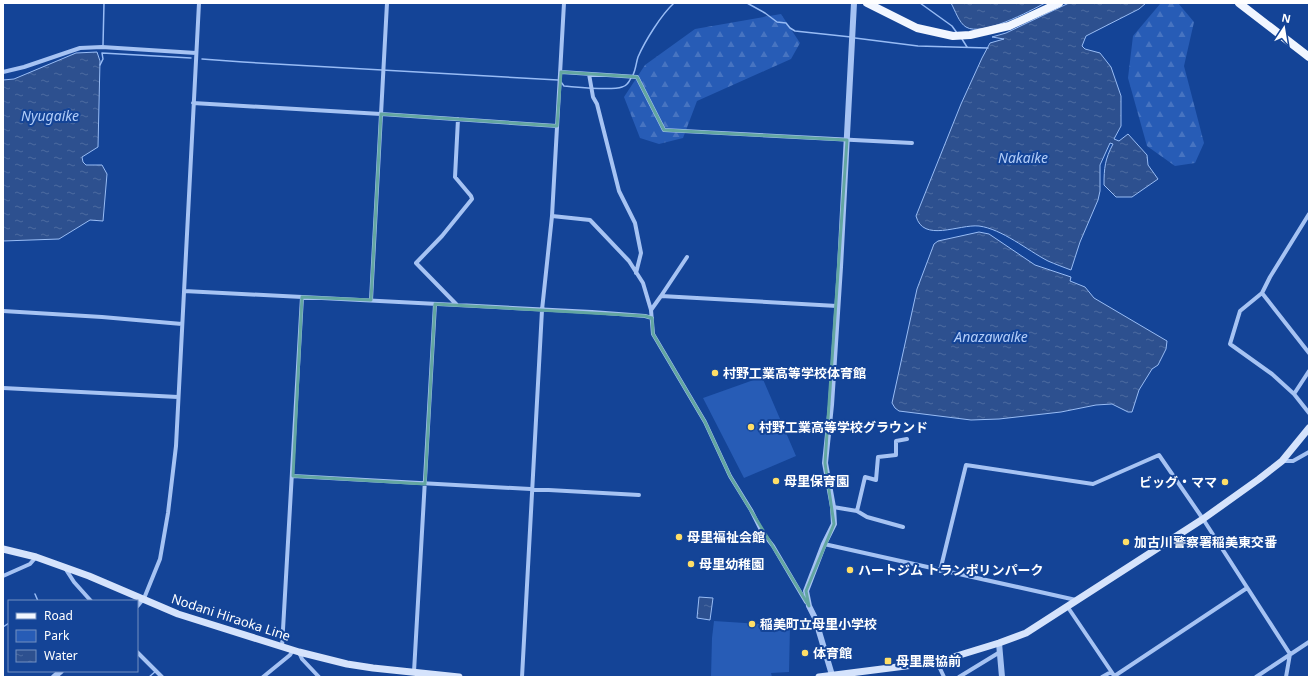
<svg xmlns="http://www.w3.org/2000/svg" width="1312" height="680" viewBox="0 0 1312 680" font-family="'Noto Sans','Noto Sans JP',sans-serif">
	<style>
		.green { fill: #275cb6 }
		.forest { fill: url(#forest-firs) }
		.water { fill: url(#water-ripples); stroke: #98bcf5 }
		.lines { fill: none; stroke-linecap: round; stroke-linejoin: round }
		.stream { stroke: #98bcf5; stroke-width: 1.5 }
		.minor { stroke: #a6c3f3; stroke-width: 4 }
		.tertiary { stroke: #a6c3f3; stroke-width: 6 }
		.secondary { stroke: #d5e3fc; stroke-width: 7 }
		.primary { stroke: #f1f6ff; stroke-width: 8 }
		.marked { fill: none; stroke: #63a6a1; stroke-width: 3; stroke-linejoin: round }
		.poi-dot { fill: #ffde67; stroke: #144497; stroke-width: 1.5 }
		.labels { text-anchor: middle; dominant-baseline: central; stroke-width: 4; stroke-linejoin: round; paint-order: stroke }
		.poi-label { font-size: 13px; font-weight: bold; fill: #fff; stroke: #144497; text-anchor: start }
		.street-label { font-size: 13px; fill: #fff; stroke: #144497 }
		.water-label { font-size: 14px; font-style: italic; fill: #b2cdf9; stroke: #144497 }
	</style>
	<defs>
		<pattern id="forest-firs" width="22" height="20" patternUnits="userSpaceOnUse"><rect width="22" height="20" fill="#275cb6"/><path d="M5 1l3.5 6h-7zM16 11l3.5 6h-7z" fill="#4774c1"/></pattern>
		<pattern id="water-ripples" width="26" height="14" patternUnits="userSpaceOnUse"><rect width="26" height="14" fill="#2d508f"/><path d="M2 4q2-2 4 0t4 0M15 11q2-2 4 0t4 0" fill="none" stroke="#4c6aa0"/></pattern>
	</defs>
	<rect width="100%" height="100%" fill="#144497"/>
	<path class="green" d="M 762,377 L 796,456 L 744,478 L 703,398 Z
		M 714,621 L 790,626 L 789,672 L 771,673 L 772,677 L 711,677 L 712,638 Z"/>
	<path class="forest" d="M 1166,3 L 1178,3 L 1194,22 L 1184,66 L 1204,143 L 1195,163 L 1175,166 L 1147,146 L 1128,78 L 1133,36 L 1160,4 Z
		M 781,14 L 800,43 L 791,59 L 697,101 L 683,138 L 659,144 L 640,138 L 624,97 L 645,65 L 695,29 Z"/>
	<path class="water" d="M 951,3 L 1045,3 C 1030,11 982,37 966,27 C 959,23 955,10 951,3 Z
		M 1069,3 L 1146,3 L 1139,9 L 1086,36 L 1082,46 L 1085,49 L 1100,53 L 1111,67 L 1121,96 L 1121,126 L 1114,139 L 1119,141 L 1128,134 L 1147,155 L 1148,165 L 1158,179 L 1132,197 L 1116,197 L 1104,185 C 1104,168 1105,159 1113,144 L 1110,143 L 1100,165 L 1100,191 L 1098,200 L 1080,242 L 1071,270 C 1063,267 1055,264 1048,261 C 1027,250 1002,229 979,226 C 959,224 923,243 916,216 L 961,104 L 982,58 L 990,43 L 1004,39 L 992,37 L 1006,33 Z
		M 97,52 L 100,61 L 98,147 L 82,157 L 83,162 L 86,165 L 102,165 L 107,174 L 103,221 L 90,220 L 59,239 L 3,241 L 3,80 L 14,79 L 76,53 Z
		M 979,232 L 989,234 L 1035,265 L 1071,277 L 1070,281 L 1085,287 L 1094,298 L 1167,341 L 1166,349 L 1158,365 L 1152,369 L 1139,390 L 1132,412 L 1128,412 L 1112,404 L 1096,405 L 1061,412 L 999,419 L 971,420 L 899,411 L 895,408 L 892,403 L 917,289 L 934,244 L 938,241 Z
		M 699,597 L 713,598 L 710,620 L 697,618 Z"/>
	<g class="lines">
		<path class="stream" d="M 747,3 L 765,13 L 777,22 L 786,23 L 790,28 L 795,31 L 851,37
			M 920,3 L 952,26 L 957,33
			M 855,38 L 918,46 L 988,48
			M 962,39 L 967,47
			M 103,45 L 104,3
			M 202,59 L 243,62 L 558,80
			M 100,65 L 103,59 L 102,53 L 191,58
			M 633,75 C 636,69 636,63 638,57 C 645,41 661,15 674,3
			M 561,82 L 564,86 C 577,87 611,91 622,87 C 627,86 629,82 631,78
			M 35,594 L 38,601
			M 3,627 L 9,623
			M 149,677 L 156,671"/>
		<path class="minor" d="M 3,72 L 24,67 L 80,48 L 102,47 L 196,53
			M 561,72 L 637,77 L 664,130 L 912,143
			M 589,74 L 593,97 L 597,104 L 619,191 L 635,223 L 641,253 L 636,273
			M 193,103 L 381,114 L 557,126
			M 552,216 L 590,220 L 629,261 L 643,283 L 651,310 L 653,334 L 705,422 L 730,476 L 751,510 L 762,532 L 773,546 L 806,602
			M 184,291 L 592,312 L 645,316 L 652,318
			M 1262,293 L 1309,353
			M 661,296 L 687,257
			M 371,300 L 387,3
			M 457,305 L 416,263 L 442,236 L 472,199 L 471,196 L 455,177 L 458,119
			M 651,310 L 661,296 L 837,306
			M 3,311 L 102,317 L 182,324
			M 1309,371 L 1294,394 L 1309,413
			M 3,388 L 178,397
			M 1294,394 L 1272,374 L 1230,344 L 1240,311 L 1262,293 L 1270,277 L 1309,214
			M 1282,461 L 1293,461 L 1309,452
			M 293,476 L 639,495
			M 833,507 L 857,511 L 867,517 L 903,527
			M 857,511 L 865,477 L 876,480 L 878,457 L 896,455 L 896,441 L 907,439
			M 824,544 L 1076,600
			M 65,568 L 74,582 L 91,601
			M 940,571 L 966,465 L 1093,484 L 1159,455 L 1203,519 L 1290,654 L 1286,677
			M 3,576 L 30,564 L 36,557
			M 143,599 L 145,596 L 160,559 L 168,513 L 176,446 L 199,3
			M 1067,606 L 1115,677
			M 282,647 L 302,297
			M 137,652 L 162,677
			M 299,652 L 302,659 L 319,677
			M 937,662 L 944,677
			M 414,672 L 435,304
			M 263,677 L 290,655 L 293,650
			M 522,677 L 542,310 L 552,216 L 564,3
			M 959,677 L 1000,652
			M 1102,677 L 1111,672
			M 1113,677 L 1247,588
			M 1256,677 L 1309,642"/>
		<path class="tertiary" d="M 137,605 L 142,599
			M 999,643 L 1002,677
			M 832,675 L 815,618 L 809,606 L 806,591 L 824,544 L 834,524 L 833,507 L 825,463 L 831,405 L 840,267 L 854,3
			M 54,677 L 61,671"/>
		<path class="secondary" d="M 3,549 L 36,557 L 89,576 L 178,614 L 299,652 L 347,664 L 373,668 L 459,677
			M 819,677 L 937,662 L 999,643 L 1026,633 L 1203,519 L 1259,479 L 1282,461 L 1309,428"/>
		<path class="primary" d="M 867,3 L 917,28 L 953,36 L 970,35 L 1009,26 L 1059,3
			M 1239,3 L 1309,57"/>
	</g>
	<path class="marked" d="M 561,72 L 637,77 L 664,130 L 847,140 L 825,463 L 834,524 L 806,591 L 809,606 L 730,476 L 705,422 L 653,334 L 652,318 L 645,316 L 435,304 L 425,484 L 293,476 L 302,297 L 371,300 L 381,114 L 557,126 Z"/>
	<g class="poi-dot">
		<circle cx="715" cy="373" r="4"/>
		<circle cx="751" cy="427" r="4"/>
		<circle cx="776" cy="481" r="4"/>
		<circle cx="1225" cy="482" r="4"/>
		<circle cx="679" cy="537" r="4"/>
		<circle cx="1126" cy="542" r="4"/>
		<circle cx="691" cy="564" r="4"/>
		<circle cx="850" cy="570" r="4"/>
		<circle cx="752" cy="624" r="4"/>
		<circle cx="805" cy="653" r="4"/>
		<rect x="884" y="657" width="8" height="8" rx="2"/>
	</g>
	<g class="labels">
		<g class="poi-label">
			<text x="723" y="373">村野工業高等学校体育館</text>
			<text x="759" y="427">村野工業高等学校グラウンド</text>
			<text x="784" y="481">母里保育園</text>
			<text x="1217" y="482" text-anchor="end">ビッグ・ママ</text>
			<text x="687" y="537">母里福祉会館</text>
			<text x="1134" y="542">加古川警察署稲美東交番</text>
			<text x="699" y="564">母里幼稚園</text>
			<text x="858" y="570">ハートジム トランポリンパーク</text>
			<text x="760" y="624">稲美町立母里小学校</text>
			<text x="813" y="653">体育館</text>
			<text x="896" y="661">母里農協前</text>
		</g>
		<g class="street-label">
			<text transform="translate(231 617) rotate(18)">Nodani Hiraoka Line</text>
		</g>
		<g class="water-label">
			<text x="50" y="115">Nyugaike</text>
			<text x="1023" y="157">Nakaike</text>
			<text x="991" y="336">Anazawaike</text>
		</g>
	</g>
	<rect width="1312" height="680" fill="none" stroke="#ffffff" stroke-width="8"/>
	<rect x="8" y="600" width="130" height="72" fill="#144497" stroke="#728fc1"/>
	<rect x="16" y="613" width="20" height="6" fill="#f1f6ff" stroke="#728fc1"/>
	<text x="44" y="620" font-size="12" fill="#ffffff">Road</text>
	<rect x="16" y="630" width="20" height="12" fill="#275cb6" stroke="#728fc1"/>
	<text x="44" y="640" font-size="12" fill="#ffffff">Park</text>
	<rect x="16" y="650" width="20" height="12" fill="url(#water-ripples)" stroke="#728fc1"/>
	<text x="44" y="660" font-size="12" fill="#ffffff">Water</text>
	<g transform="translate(1284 28) rotate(12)" stroke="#144497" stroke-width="3" paint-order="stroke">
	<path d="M0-3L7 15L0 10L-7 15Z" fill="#ffffff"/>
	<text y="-6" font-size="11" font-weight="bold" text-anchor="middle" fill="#ffffff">N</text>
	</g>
</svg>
